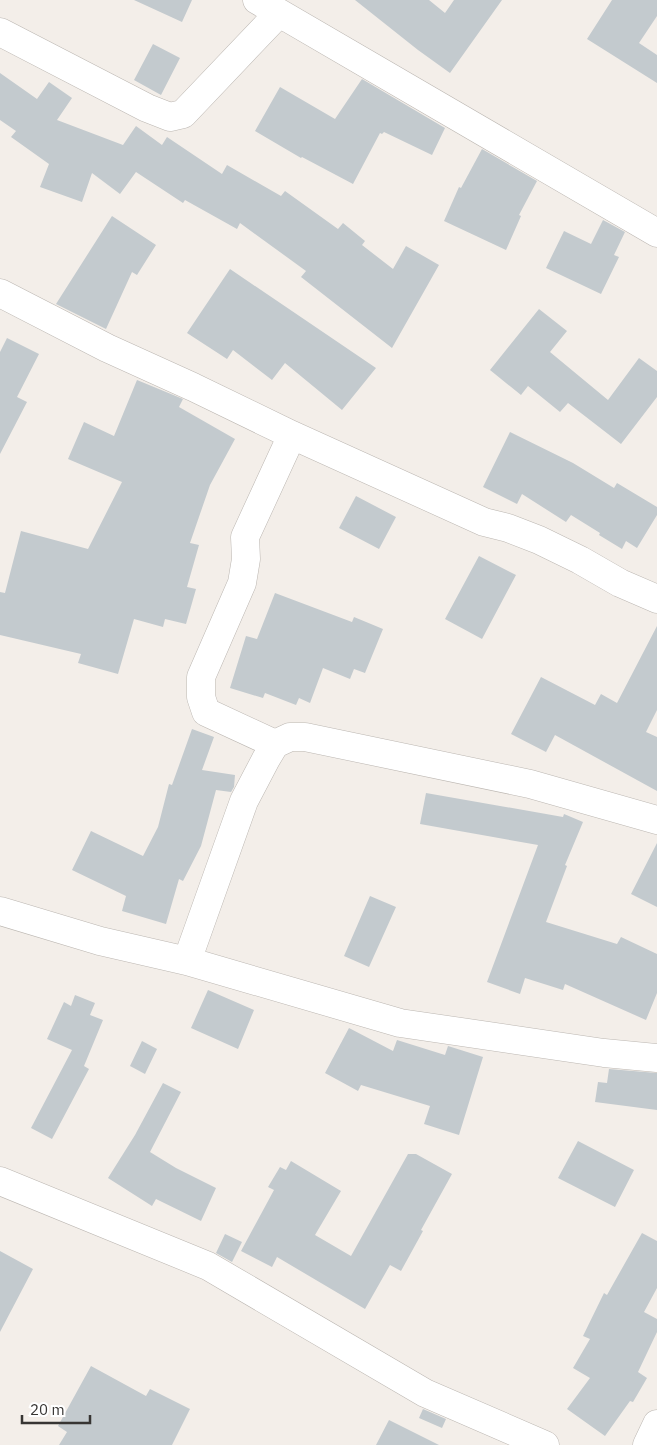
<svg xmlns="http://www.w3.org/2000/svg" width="657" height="1445" viewBox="0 0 657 1445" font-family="'IBM Plex Sans',sans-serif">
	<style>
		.building { fill: #c3cace }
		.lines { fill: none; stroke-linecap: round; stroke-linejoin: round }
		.minor-casing { stroke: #bcb7b2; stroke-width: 29 }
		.minor { stroke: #fff; stroke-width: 28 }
	</style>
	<rect width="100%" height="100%" fill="#f3eee9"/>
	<path class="building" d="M 134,0 L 192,0 L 182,22 Z
		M 355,0 L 429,0 L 445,13 L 454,0 L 502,0 L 450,73 L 418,50 Z
		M 612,0 L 657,0 L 657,16 L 639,43 L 657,55 L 657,83 L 587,39 Z
		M 153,44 L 180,58 L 161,95 L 134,80 Z
		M 0,73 L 37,99 L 49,82 L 72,98 L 57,120 L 123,145 L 136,126 L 162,145 L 167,137 L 222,174 L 227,165 L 281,196 L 285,191 L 338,229 L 343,223 L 365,241 L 362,245 L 393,269 L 406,246 L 439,265 L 392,348 L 301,277 L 306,271 L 240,223 L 237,229 L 185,200 L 183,203 L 136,172 L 120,194 L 92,173 L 82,202 L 40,187 L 49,164 L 11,137 L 16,131 L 0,120 Z
		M 362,79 L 445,128 L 432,155 L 384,132 L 382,134 L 380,133 L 353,184 L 302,157 L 301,158 L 255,131 L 280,87 L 335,119 Z
		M 482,149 L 537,181 L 519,215 L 521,216 L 506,250 L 444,221 L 459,187 L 461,188 Z
		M 112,216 L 156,245 L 137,275 L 132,272 L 106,329 L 56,304 Z
		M 603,220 L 625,232 L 614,255 L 619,257 L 601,294 L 546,268 L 564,231 L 591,244 Z
		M 230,269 L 376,368 L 342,410 L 285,363 L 272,380 L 233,350 L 227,359 L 187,333 Z
		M 539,309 L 567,331 L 550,352 L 608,400 L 639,358 L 657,371 L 657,397 L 621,444 L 568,403 L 560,412 L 528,386 L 521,395 L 490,370 Z
		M 7,338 L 39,354 L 17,397 L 27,402 L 0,454 L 0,352 Z
		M 137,380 L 183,399 L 179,407 L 235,439 L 210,485 L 190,543 L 199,545 L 187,587 L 196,589 L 186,624 L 165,619 L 163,627 L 134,619 L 118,674 L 78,663 L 81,654 L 0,635 L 0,592 L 5,593 L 21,531 L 88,549 L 122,482 L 68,459 L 84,422 L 114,436 Z
		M 510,432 L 573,463 L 614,488 L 617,483 L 657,507 L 657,515 L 637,548 L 626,541 L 622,549 L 599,535 L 600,533 L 571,515 L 566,522 L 522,494 L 517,504 L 483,487 Z
		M 356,496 L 396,517 L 379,549 L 339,528 Z
		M 479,556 L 516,575 L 482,639 L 445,619 Z
		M 275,593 L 352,622 L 354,617 L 383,629 L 365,673 L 354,669 L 350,679 L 323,668 L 310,703 L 299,698 L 296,705 L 265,693 L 263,698 L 230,688 L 246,636 L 257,639 Z
		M 657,626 L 657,710 L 646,732 L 657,737 L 657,791 L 555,735 L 546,752 L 511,734 L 541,677 L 595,705 L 601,694 L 617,703 Z
		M 192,729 L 214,737 L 202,770 L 235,775 L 234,787 L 231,792 L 216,790 L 201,846 L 183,881 L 179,879 L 166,924 L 122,911 L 126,896 L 72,870 L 91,831 L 143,856 L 158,827 L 169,784 L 172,785 Z
		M 426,793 L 563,817 L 564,814 L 583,822 L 565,865 L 567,866 L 546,922 L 617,944 L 621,937 L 657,954 L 657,993 L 646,1020 L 565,984 L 563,990 L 525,978 L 520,994 L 487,982 L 538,845 L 420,824 Z
		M 657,843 L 657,907 L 631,894 Z
		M 370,896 L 396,907 L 369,967 L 344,956 Z
		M 208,990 L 254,1010 L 238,1049 L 191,1028 Z
		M 75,995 L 95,1003 L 90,1015 L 103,1020 L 84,1066 L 89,1069 L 52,1139 L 31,1128 L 72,1050 L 47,1039 L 64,1002 L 71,1006 Z
		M 349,1028 L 393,1051 L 397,1040 L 445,1055 L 448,1046 L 483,1057 L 459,1135 L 424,1124 L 430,1106 L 361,1085 L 358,1091 L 325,1073 Z
		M 142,1041 L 157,1049 L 145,1074 L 130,1066 Z
		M 609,1069 L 657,1073 L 657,1110 L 595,1102 L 598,1082 L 607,1083 Z
		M 163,1083 L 181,1092 L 150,1152 L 176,1168 L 216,1188 L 201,1221 L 156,1199 L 152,1206 L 108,1178 L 135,1135 Z
		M 578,1141 L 634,1170 L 615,1207 L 558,1178 Z
		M 408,1154 L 416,1154 L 452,1174 L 421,1230 L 423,1231 L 401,1271 L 390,1265 L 365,1309 L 277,1257 L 272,1267 L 241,1251 L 274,1190 L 268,1187 L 280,1167 L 286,1170 L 291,1161 L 341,1191 L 315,1235 L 351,1256 Z
		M 642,1233 L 657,1241 L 657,1288 L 644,1312 L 657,1319 L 657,1332 L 638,1372 L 647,1378 L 633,1402 L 630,1401 L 605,1436 L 567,1409 L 590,1378 L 573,1368 L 590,1339 L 583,1336 L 604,1293 L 607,1295 Z
		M 225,1234 L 242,1242 L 232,1262 L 216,1253 Z
		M 0,1251 L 33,1269 L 0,1332 Z
		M 91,1366 L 146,1396 L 150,1389 L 190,1409 L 172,1445 L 59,1445 L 67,1432 L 58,1426 Z
		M 423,1409 L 446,1419 L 442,1428 L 419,1418 Z
		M 389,1420 L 439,1445 L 376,1445 Z"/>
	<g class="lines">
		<defs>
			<path id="minor" d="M 257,0 L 657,233
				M 0,32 L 147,108 L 170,117 L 183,114 L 279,13
				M 0,293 L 107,348 L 193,387 L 292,435 L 484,522 L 508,528 L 539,540 L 580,560 L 620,583 L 657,599
				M 275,744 L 206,712 L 201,697 L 201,677 L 242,583 L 246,559 L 245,537 L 292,435
				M 0,911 L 100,941 L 187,961 L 400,1023 L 604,1053 L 657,1058
				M 187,961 L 244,801 L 266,759 L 275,744 L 290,737 L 305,737 L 530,784 L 657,820
				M 0,1181 L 208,1266 L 425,1393 L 545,1445
				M 647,1445 L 657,1424"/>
		</defs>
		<use href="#minor" class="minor-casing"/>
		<use href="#minor" class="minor"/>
	</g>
	<path d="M22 1415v8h68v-8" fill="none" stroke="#373533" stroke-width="2.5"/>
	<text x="30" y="1415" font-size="15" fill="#373533" stroke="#ffffff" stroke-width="4" paint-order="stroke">20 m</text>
</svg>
